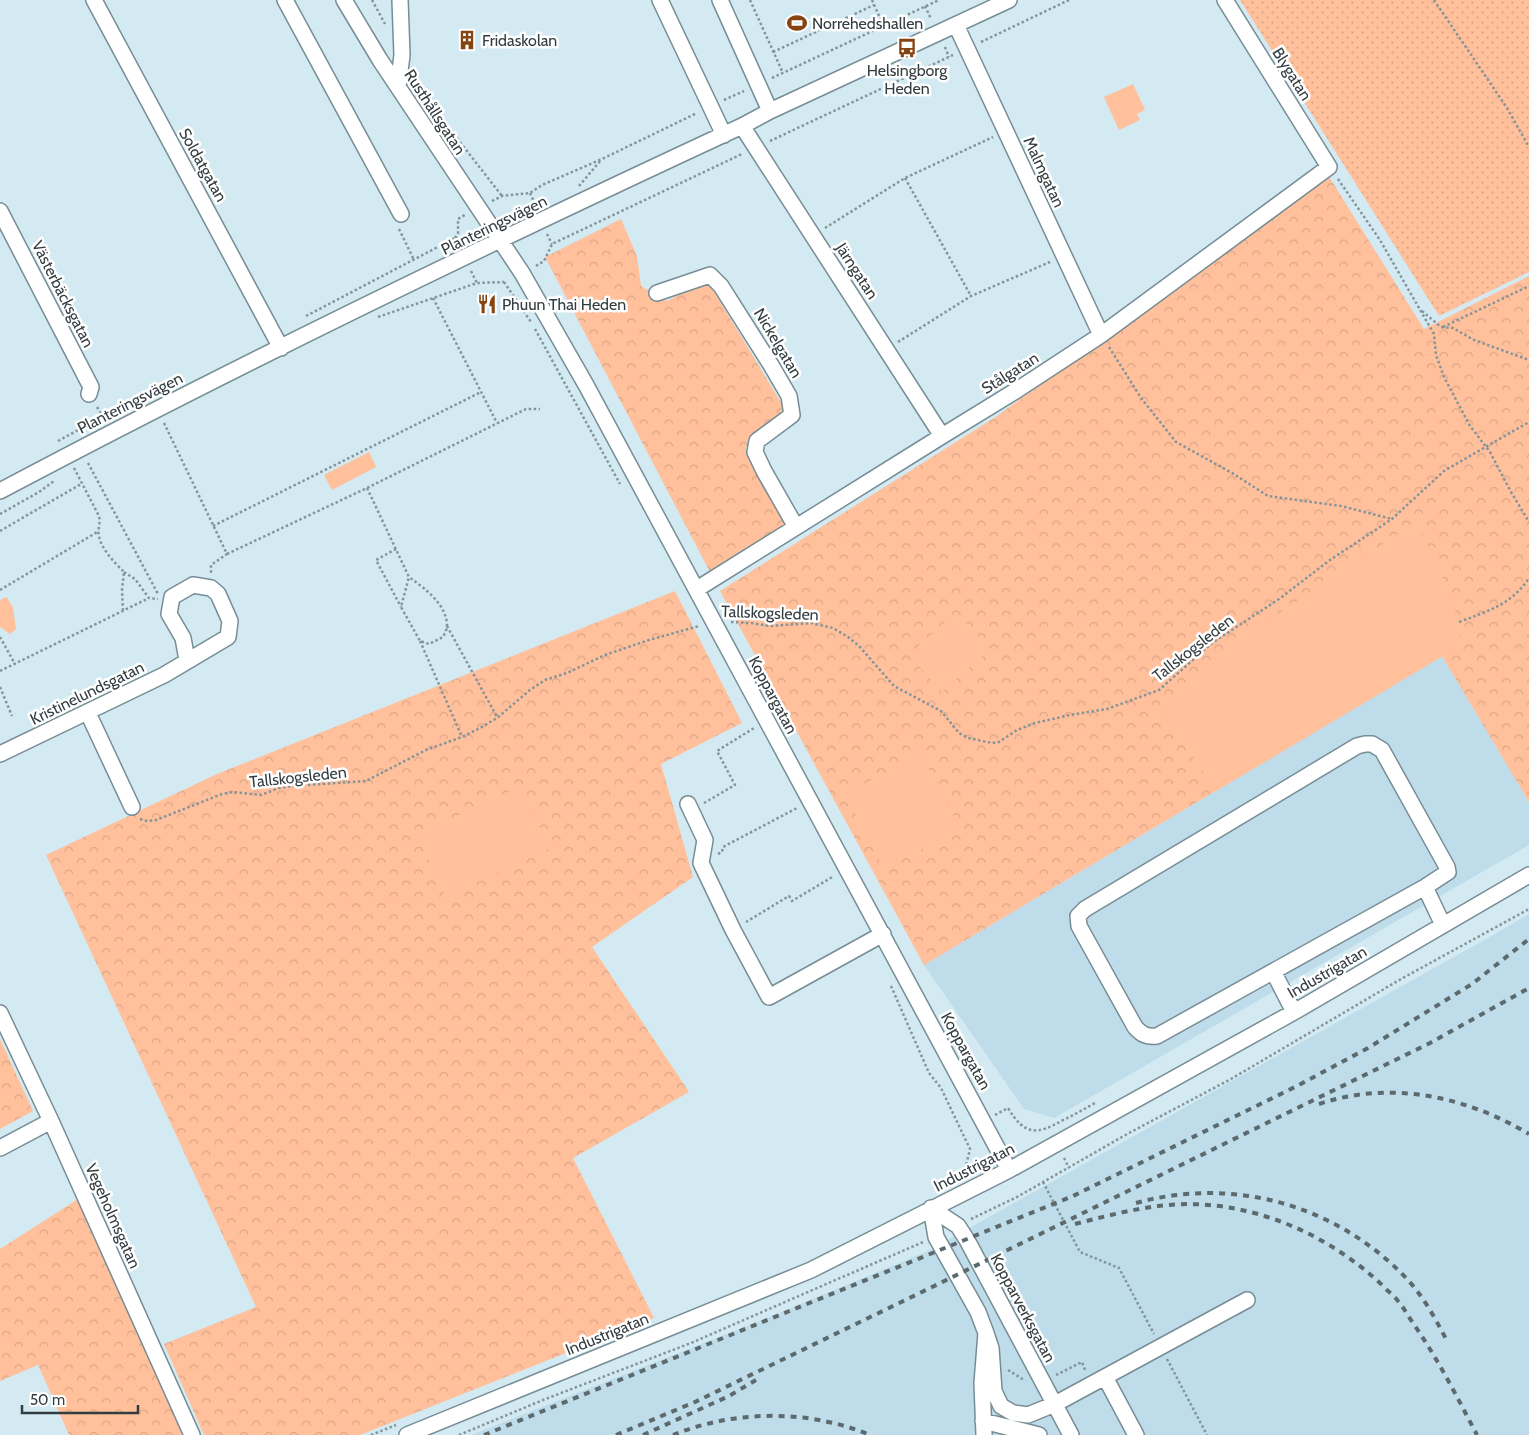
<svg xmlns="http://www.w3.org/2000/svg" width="1529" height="1435" viewBox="0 0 1529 1435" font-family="Cabin,sans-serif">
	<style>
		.built { fill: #bedce9 }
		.grass { fill: url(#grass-dots) }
		.forest { fill: url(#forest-crowns) }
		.park { fill: #ffc09b }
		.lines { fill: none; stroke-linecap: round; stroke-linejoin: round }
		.minor-casing { stroke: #778d95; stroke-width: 18 }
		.path { stroke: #84949a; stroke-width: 2.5; stroke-dasharray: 2.5 2.5; stroke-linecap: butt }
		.minor { stroke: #fff; stroke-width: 15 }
		.rail { stroke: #5c696d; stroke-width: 4; stroke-dasharray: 6 6; stroke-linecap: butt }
		.labels { text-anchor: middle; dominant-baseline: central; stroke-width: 5; stroke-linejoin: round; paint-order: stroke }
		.poi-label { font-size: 16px; fill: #333c3f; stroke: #fff; text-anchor: start }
		.street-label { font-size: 16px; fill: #333c3f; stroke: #fff }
	</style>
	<defs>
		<pattern id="grass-dots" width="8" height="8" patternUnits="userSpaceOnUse" patternTransform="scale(1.25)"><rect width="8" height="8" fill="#ffc09b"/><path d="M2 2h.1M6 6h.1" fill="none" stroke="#dba687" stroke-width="1.8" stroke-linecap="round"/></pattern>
		<pattern id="forest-crowns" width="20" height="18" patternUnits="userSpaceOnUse" patternTransform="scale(1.25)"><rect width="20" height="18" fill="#ffc09b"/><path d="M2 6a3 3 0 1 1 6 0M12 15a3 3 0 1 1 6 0" fill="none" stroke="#dba687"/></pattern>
	</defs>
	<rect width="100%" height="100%" fill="#d3eaf3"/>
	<path class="built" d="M 1442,656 L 1529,802 L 1529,845 L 1054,1118 L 1024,1109 L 924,965 Z
		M 1529,914 L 1529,1435 L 471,1435 L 777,1314 L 930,1250 L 1495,934 Z"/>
	<path class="grass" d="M 1240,0 L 1529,0 L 1529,272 L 1439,316 Z"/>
	<path class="forest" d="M 1328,175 L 1424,329 L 1529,276 L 1529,802 L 1442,656 L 924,965 L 720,591 L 997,416 Z
		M 621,219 L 637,256 L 641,286 L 667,301 L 707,280 L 785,409 L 745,448 L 788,523 L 710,572 L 545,257 Z
		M 675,591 L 742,723 L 661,764 L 693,877 L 592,947 L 689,1092 L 573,1158 L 654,1318 L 360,1435 L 204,1435 L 164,1344 L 256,1307 L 46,855 L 217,774 Z
		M 0,1039 L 33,1111 L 0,1129 Z
		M 78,1199 L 184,1435 L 69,1435 L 38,1365 L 0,1381 L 0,1249 Z"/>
	<path class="park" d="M 1133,84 L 1145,110 L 1137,114 L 1140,120 L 1119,130 L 1104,97 Z
		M 369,452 L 376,467 L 332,490 L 324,475 Z
		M 1416,522 L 1442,576 L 1463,632 L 1448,653 L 1216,791 L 1161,710 L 1207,669 L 1272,618 Z
		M 7,597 L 13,608 L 16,629 L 10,634 L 0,627 L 0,600 Z
		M 956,612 L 990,649 L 942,692 L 909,655 Z
		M 921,754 L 960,829 L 884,869 L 845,794 Z
		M 521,786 L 550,848 L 446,897 L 417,835 Z"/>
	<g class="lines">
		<defs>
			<path id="minor" d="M 94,0 L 281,348
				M 285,0 L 401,214
				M 344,0 L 380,60 L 522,273 L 586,385 L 1009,1170
				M 660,0 L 724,135
				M 720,0 L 770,111
				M 956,25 L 1101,335
				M 398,87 L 402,55 L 400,0
				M 742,126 L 942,436
				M 0,211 L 91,387 L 89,394
				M 657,293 L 710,275 L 721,286 L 771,365 L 789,396 L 792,415 L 757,441 L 755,452 L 764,471 L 796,527
				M 0,491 C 243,362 492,242 742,126 L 770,111 L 1009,0
				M 697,589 L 942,436 L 1017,390 L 1101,335 L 1329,167 L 1225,0
				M 88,713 L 132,807
				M 1365,744 L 1372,744 L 1382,750 L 1447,867 L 1448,872 L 1425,887 L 1157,1036 C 1147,1037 1142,1035 1135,1027 L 1079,926 L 1078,916 L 1085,909 L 1357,746 Z
				M 0,754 L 164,675 L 228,637 L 230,621 L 218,594 L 211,588 L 193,585 L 172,597 L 169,614 L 183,638 L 187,660
				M 688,804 L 705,840 L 701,863 L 733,930 L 769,997 L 883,934
				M 1425,887 L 1443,925
				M 1274,973 L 1294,1012
				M 0,1013 L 51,1121 L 192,1435
				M 0,1148 L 51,1121
				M 931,1208 L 958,1226 L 967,1240 L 1071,1435
				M 931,1208 L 936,1237 L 978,1312 L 986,1333 L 982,1383 L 984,1435
				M 986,1333 L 991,1348 L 994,1391 L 1001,1406 L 1013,1413 L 1028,1415 L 1055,1404 L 1247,1300
				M 1105,1377 L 1136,1435
				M 983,1421 L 1039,1435
				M 407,1435 L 811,1270 L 1009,1170 L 1294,1012 L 1529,875"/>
		</defs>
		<use href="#minor" class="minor-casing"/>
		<path class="path" d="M 372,0 L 385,24
			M 750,0 L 783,73
			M 872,0 L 884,27
			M 1434,0 L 1507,108 L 1529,147
			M 925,6 L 931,19
			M 981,42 L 1069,0
			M 945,47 L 949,57
			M 773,52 L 874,5
			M 415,76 L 435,110 L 502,196
			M 772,78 L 939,0
			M 724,100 L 744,91
			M 770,141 L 953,55
			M 905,178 L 971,296
			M 1338,179 L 1380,240 L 1434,334 L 1436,355 L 1444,377 L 1470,426 L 1490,452 L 1511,492 L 1529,522
			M 579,186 L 601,160
			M 530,193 L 536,206
			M 492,201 L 502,196 L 530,193 L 542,185 L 602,159 L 697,113
			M 825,228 L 905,178 L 993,137
			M 399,229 L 414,260
			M 547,234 L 552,244
			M 455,238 L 458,233 L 458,219 L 465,215
			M 536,266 L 544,261 L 552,244 L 742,154
			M 471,271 L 477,283
			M 504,282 L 531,322
			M 433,298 L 497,423
			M 1422,311 L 1441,327 L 1453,328 L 1474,340 L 1529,360
			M 306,316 L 455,238 L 466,239
			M 378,317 L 477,283 L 504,282
			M 1443,327 L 1529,286
			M 535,329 L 620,484
			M 898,342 L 971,296 L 1050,262
			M 1109,347 L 1141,398 L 1176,442 L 1232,473 L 1268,496 L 1341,506 L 1392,519
			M 97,407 L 103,417
			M 164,423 L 227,554 L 211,565 L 211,574
			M 58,441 L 102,417 L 176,381
			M 88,463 L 158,594
			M 74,468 L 99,516 C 101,523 97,530 99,536 C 101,549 115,563 124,572 L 122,590 L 123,612
			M 367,488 L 409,577 L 401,607 L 420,641 L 429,644 L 443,637 C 445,633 447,629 447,626 C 447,604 424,588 409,577
			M 0,514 L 39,492 L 54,481
			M 213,526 L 481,392
			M 0,531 L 81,484
			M 396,549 L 376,560 L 401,607
			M 227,554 L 367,488 L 526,409 L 540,409
			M 124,572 L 135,579 L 149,598 L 158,599
			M 0,590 L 99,531
			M 731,622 L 751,623 L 770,626 L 811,623 L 833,628 L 848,637 L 859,646 L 894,686 L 941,711 L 959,733 L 968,738 L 992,743 L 999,742 L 1017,730 L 1035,723 L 1070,715 L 1107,709 L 1159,690 L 1212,643 L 1279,599 L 1330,560 L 1392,519 L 1444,471 L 1529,422
			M 1459,622 C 1488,611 1511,605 1529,578
			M 447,626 L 497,717
			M 0,637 L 15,664
			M 420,641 L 462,737
			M 0,671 L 149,598
			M 0,687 L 12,716
			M 704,803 L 735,785 L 717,751 L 754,728
			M 140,819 L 147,821 L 156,820 L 222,794 L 233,792 L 261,795 L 279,788 L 292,786 L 366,781 L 426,750 L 462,737 L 480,728 L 497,718 L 530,690 L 545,680 L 567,673 L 605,655 L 649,640 L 699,626
			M 718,854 L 722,852 L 723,847 L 797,808
			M 746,922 L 789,896 L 792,901 L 834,876
			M 891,986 L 929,1073 L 941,1088 L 970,1149 L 966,1166 L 960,1175 L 954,1179
			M 995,1115 L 1008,1108 C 1025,1136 1037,1135 1063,1120 C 1074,1115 1084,1109 1095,1103
			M 1064,1158 L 1069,1168
			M 1043,1182 L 1080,1252 L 1119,1268 L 1154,1334
			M 971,1219 L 1017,1197 L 1129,1133 L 1231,1079 L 1401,979 L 1529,909
			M 1167,1359 L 1207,1435
			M 1008,1370 L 1024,1380
			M 1056,1375 L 1082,1362 L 1085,1370
			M 371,1435 L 396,1425
			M 459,1435 L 543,1400 L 691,1343 L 923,1242"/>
		<use href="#minor" class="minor"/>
		<path class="rail" d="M 1319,1104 C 1391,1080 1465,1096 1529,1134
			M 1136,1203 C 1234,1176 1337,1205 1407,1279 C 1423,1296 1435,1318 1446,1339
			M 1075,1224 C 1106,1216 1136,1208 1168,1205 C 1246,1198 1326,1232 1382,1285 C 1387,1291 1394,1295 1398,1301 C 1404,1308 1408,1316 1413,1323 C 1438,1359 1457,1397 1477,1435
			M 484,1435 L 1073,1196 L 1297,1086 L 1368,1048 L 1472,984 L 1529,939
			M 616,1435 L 695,1402 L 926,1290 L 1430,1043 L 1529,988
			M 643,1435 L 729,1396 L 756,1380
			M 673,1435 C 734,1410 808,1409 870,1435"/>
	</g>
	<defs>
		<symbol id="stadium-bare" viewBox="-9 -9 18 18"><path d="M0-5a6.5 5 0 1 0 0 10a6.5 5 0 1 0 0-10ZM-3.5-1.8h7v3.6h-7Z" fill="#864413" stroke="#fff" stroke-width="2.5" paint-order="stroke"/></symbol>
		<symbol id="building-bare" viewBox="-9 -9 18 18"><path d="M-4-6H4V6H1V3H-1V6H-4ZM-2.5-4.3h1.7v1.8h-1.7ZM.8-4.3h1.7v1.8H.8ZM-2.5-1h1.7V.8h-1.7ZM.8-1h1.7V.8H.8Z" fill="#864413" stroke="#fff" stroke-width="2.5" paint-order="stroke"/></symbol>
		<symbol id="bus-bare" viewBox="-9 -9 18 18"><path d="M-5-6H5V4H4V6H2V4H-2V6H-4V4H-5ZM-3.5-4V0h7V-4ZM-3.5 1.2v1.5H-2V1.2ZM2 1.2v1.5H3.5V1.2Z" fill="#864413" stroke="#fff" stroke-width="2.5" paint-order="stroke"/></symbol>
		<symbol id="restaurant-bare" viewBox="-9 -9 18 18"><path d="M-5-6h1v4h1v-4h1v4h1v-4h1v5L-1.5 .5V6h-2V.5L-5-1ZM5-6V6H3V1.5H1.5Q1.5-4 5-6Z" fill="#864413" stroke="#fff" stroke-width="2.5" paint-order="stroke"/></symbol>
	</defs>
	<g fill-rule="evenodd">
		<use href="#stadium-bare" x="783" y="9" width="28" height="28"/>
		<use href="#building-bare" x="453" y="26" width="28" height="28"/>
		<use href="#bus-bare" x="893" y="34" width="28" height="28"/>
		<use href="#restaurant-bare" x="473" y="290" width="28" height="28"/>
	</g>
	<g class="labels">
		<g class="poi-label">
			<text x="812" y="23">Norrehedshallen</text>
			<text x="482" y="40">Fridaskolan</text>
			<text x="907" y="70" text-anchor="middle">Helsingborg<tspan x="907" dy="18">Heden</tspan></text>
			<text x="502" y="304">Phuun Thai Heden</text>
		</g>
		<g class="street-label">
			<text transform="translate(1292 74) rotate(58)">Blygatan</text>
			<text transform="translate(435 112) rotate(57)">Rusthållsgatan</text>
			<text transform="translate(203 165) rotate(61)">Soldatgatan</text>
			<text transform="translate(1044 172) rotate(65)">Malmgatan</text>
			<text transform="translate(494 225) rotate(-26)">Planteringsvägen</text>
			<text transform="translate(857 271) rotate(57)">Järngatan</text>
			<text transform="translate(63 294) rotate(63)">Västerbäcksgatan</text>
			<text transform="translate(778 343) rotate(59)">Nickelgatan</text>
			<text transform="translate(1010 373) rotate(-32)">Stålgatan</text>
			<text transform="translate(130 403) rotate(-27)">Planteringsvägen</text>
			<text transform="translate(770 613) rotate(2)">Tallskogsleden</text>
			<text transform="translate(1193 648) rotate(-38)">Tallskogsleden</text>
			<text transform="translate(87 693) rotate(-26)">Kristinelundsgatan</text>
			<text transform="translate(773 695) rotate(62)">Koppargatan</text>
			<text transform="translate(298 777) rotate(-6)">Tallskogsleden</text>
			<text transform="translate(1327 972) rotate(-30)">Industrigatan</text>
			<text transform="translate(966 1051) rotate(61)">Koppargatan</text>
			<text transform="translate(974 1167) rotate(-27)">Industrigatan</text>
			<text transform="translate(113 1216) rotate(66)">Vegeholmsgatan</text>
			<text transform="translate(1023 1308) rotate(62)">Kopparverksgatan</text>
			<text transform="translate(607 1334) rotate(-22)">Industrigatan</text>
		</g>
	</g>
	<path d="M22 1405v8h116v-8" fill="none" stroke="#333c3f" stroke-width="2.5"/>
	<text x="30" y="1405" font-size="15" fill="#333c3f" stroke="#ffffff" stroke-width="4" paint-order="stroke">50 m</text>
</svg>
